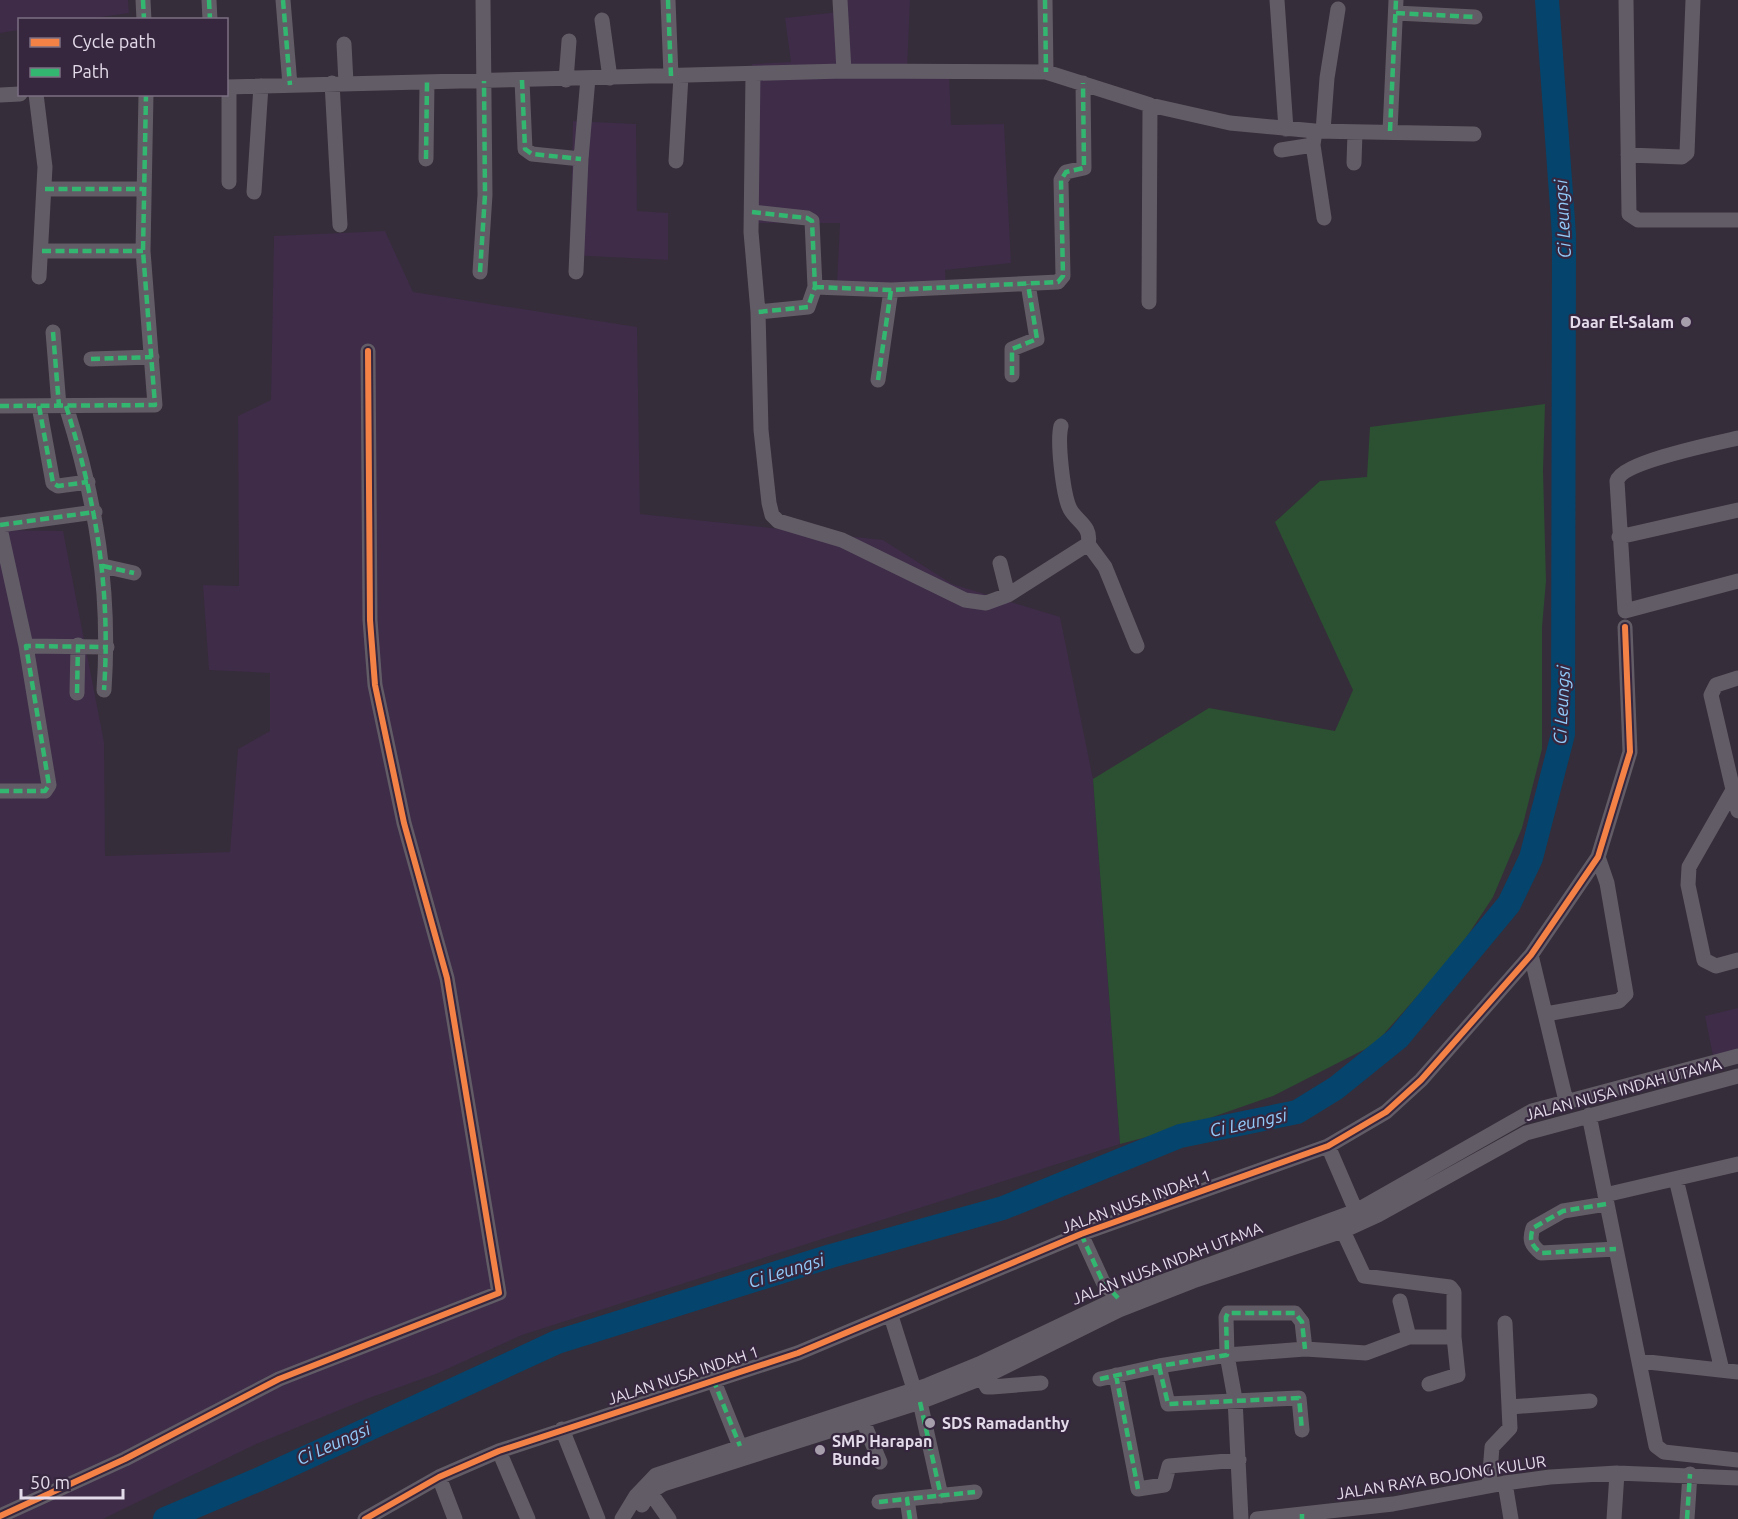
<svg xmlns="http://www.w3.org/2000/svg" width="1738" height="1519" viewBox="0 0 1738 1519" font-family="Ubuntu,sans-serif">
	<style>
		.built { fill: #3e2c48 }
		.green { fill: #2c5032 }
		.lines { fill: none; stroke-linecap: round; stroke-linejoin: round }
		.river { stroke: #05456d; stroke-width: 24 }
		.minor { stroke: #625c66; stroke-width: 15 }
		.quiet { stroke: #33b770; stroke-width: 4.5; stroke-dasharray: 9 4.5; stroke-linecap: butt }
		.cycleway-casing { stroke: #36273f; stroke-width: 10 }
		.cycleway { stroke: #f48246; stroke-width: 6 }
		.poi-dot { fill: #a79eac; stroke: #36273f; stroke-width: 2 }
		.labels { text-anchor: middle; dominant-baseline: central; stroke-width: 4.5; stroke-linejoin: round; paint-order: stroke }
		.poi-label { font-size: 16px; font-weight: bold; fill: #e4dbea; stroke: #36273f; text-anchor: start }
		.street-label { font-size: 16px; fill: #e4dbea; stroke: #36273f }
		.water-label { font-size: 18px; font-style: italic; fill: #92cbfa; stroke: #36273f }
	</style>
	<rect width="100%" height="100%" fill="#352d39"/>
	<path class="built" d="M 0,0 L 128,0 L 129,13 L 87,19 L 20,20 L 19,30 L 0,33 Z
		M 839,0 L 910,0 L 907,70 L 949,71 L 951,125 L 1004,124 L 1011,263 L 945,270 L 946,287 L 837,284 L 840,223 L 757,223 L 752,64 L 791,62 L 785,18 L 839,12 Z
		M 573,121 L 636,124 L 637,211 L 668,213 L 668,260 L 570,255 Z
		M 385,231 L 413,292 L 637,327 L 640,514 L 883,540 L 952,584 L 1060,617 L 1093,779 L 1120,1144 L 522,1335 L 436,1374 L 369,1398 L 254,1445 L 103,1519 L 0,1519 L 0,530 L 63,531 L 104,742 L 105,856 L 230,852 L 238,749 L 270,731 L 270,673 L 209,670 L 203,585 L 239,586 L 238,416 L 271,400 L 274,236 Z
		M 1738,1008 L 1738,1061 L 1715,1066 L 1705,1016 Z"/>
	<path class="green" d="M 1545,404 L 1543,471 L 1546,581 L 1542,627 L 1542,749 L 1522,828 L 1493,897 L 1458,950 L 1375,1044 L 1273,1096 L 1181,1128 L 1120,1144 L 1093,779 L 1209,708 L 1335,731 L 1353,690 L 1275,522 L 1320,481 L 1367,477 L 1370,427 Z"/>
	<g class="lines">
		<path class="river" d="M 165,1519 L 262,1478 L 557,1342 L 831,1256 L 1003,1208 L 1180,1136 L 1297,1112 L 1336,1088 L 1398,1038 L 1509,904 L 1531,858 L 1563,734 L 1564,235 L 1547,0"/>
		<path class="minor" d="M 143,0 L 144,20
			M 209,0 L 210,20
			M 283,0 L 290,85
			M 668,0 L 671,76
			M 840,0 L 844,71
			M 1045,0 L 1046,72
			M 1277,0 L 1286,129
			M 1626,0 L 1629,214 L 1638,220 L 1738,220
			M 1396,13 L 1475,17
			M 602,20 L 610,78
			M 344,44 L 346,83
			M 753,74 L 751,232 L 758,312 L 761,430 L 769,503 L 772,515 L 778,521 L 842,540 L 965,600 L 986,603 L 1008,595 L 1000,563
			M 522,80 L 525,149 L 532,154 L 581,159
			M 566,80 L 569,41
			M 332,83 L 340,225
			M 226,87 L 844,71 L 1046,72 L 1150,105 L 1230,123 L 1315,131 L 1474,134
			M 36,94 L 45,167 L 39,277
			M 0,95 L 20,94
			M 1315,131 L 1313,145 L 1324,218
			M 1323,131 L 1327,78 L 1338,9
			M 1390,131 L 1396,0
			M 1281,150 L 1313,145
			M 1628,155 L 1682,157 L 1687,153 L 1693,0
			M 426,159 L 427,82
			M 676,161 L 681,76
			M 1354,163 L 1355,132
			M 229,182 L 229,87
			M 45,189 L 144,189
			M 254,192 L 261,86
			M 752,212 L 807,218 L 812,221 L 815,287 L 808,307 L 758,312
			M 42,251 L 143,251
			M 480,272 L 485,195 L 483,0
			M 576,272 L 581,159 L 588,78
			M 815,287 L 891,290 L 1058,282 L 1063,276 L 1061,180 L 1066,172 L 1084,168 L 1083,83
			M 1149,302 L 1150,105
			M 53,332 L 59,406
			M 91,359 L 152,357
			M 1012,375 L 1012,349 L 1037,339 L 1028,284
			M 878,380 L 891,290
			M 0,406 L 155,405 L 143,251 L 146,94
			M 39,406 L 53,483 L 58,486 L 88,482
			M 66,406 C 96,501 111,590 104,690
			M 1061,426 C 1057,441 1063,495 1070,509 C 1077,522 1092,526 1088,544
			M 1738,438 C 1717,443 1622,462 1617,481 L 1625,611 L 1738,581
			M 0,525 L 95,512
			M 0,528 L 26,646 L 49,785 L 45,791 L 0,791
			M 1619,537 L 1738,510
			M 103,566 L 134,573
			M 1008,595 L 1088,544 L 1105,567 L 1137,646
			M 26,646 L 107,647
			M 1738,678 L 1716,685 L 1711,695 L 1738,811
			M 77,693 L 78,645
			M 1733,790 L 1689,867 L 1688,885 L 1704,960 L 1716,966 L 1738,960
			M 1531,955 L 1566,1101
			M 1546,1014 L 1619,1001 L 1626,994 L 1607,883 L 1598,857
			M 1589,1115 L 1656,1446 L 1664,1452 L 1738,1460
			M 1328,1146 L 1356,1211
			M 1676,1179 L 1722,1370
			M 1605,1195 L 1738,1164
			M 1606,1204 L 1563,1211 L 1533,1228 C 1529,1240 1531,1245 1541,1253 L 1616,1249
			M 1081,1234 L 1103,1282 L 1118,1298
			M 1400,1301 L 1409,1337
			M 891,1316 L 914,1389
			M 1639,1361 L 1738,1372
			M 1159,1366 L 1168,1404 L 1299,1398 L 1302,1430
			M 1116,1375 L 1138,1489 L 1164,1485 L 1169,1466 L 1239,1460
			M 982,1378 L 987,1387 L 992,1387 L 1041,1383
			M 713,1379 L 743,1454
			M 1100,1379 L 1159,1366 L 1227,1355 L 1305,1349 L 1366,1353 L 1409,1337 L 1454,1337 L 1454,1292 L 1450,1287 L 1364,1276 L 1343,1231
			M 1429,1384 L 1458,1375 L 1454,1337
			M 920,1402 L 941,1496
			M 1510,1407 L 1590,1401
			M 863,1421 L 880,1462
			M 562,1429 L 598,1519
			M 499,1451 L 528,1519
			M 439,1477 L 455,1519
			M 1505,1483 L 1511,1519
			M 1489,1485 L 1492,1447 L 1510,1428 L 1505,1323
			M 650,1492 L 669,1519
			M 879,1502 L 907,1499
			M 642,1505 L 650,1492 L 663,1484 L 920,1402 L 982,1378 L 1119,1310 L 1193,1281 L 1343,1231 L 1378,1215 L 1526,1133 L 1738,1076
			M 0,1516 L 125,1459 L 279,1379 L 499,1293 L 447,978 L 404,823 L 375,685 L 370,620 L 368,351
			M 365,1519 L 439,1477 L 499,1451 L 798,1353 L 1081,1234 L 1328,1146 L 1386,1112 L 1421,1080 L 1531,955 L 1598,857 L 1630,752 L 1625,627
			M 622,1519 L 636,1496 L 656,1475 L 928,1385 L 979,1364 L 1118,1298 L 1356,1211 L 1532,1111 L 1738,1056
			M 910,1519 L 907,1499 L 975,1492
			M 1241,1519 L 1235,1399 L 1227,1355 L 1226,1317 L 1228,1313 L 1295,1313 L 1302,1322 L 1305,1349
			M 1257,1519 L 1393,1504 L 1505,1483 L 1550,1477 L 1617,1473 L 1738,1478
			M 1614,1519 L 1617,1473
			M 1687,1519 L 1690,1474"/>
		<path class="quiet" d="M 143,0 L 144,20
			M 209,0 L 210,20
			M 283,0 L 290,85
			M 668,0 L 671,76
			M 1045,0 L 1046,72
			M 1396,13 L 1475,17
			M 522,80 L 525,149 L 532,154 L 581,159
			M 1390,131 L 1396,0
			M 426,159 L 427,82
			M 45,189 L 144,189
			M 752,212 L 807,218 L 812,221 L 815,287 L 808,307 L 758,312
			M 42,251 L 143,251
			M 480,272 L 485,195 L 484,81
			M 815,287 L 891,290 L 1058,282 L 1063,276 L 1061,180 L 1066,172 L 1084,168 L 1083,83
			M 53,332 L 59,406
			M 91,359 L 152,357
			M 1012,375 L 1012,349 L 1037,339 L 1028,284
			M 878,380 L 891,290
			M 0,406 L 155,405 L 143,251 L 146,94
			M 39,406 L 53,483 L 58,486 L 88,482
			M 66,406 C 96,501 111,590 104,690
			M 0,525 L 95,512
			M 103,566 L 134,573
			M 77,693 L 78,645
			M 0,791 L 45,791 L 49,785 L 26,646 L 107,647
			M 1606,1204 L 1563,1211 L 1533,1228 C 1529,1240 1531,1245 1541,1253 L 1616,1249
			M 1081,1234 L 1103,1282 L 1118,1298
			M 1159,1366 L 1168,1404 L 1299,1398 L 1302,1430
			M 1116,1375 L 1138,1489
			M 713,1379 L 740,1446
			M 1100,1379 L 1159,1366 L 1227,1355 L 1226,1317 L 1228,1313 L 1295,1313 L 1302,1322 L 1305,1349
			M 920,1402 L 941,1496
			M 879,1502 L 907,1499
			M 1302,1514 L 1302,1519
			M 910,1519 L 907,1499 L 975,1492
			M 1687,1519 L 1690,1474"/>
		<defs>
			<path id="cycleway" d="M 0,1516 L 125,1459 L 279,1379 L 499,1293 L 447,978 L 404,823 L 375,685 L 370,620 L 368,351
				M 365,1519 L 439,1477 L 499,1451 L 798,1353 L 1081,1234 L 1328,1146 L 1386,1112 L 1421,1080 L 1531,955 L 1598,857 L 1630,752 L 1625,627"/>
		</defs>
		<use href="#cycleway" class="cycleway-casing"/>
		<use href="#cycleway" class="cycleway"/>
	</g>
	<g class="poi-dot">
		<circle cx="1686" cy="322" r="6"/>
		<circle cx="930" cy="1423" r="6"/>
		<circle cx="820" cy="1450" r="6"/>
	</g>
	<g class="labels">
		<g class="poi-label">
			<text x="1674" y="322" text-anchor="end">Daar El-Salam</text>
			<text x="942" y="1423">SDS Ramadanthy</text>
			<text x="832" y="1441">SMP Harapan<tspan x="832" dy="18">Bunda</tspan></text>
		</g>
		<g class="street-label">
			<text transform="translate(1623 1089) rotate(-15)">JALAN NUSA INDAH UTAMA</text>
			<text transform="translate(1136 1201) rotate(-20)">JALAN NUSA INDAH 1</text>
			<text transform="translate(1167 1263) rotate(-21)">JALAN NUSA INDAH UTAMA</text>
			<text transform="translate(683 1375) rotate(-18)">JALAN NUSA INDAH 1</text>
			<text transform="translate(1441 1477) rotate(-9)">JALAN RAYA BOJONG KULUR</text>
		</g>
		<g class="water-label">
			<text transform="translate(1562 219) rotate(-93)">Ci Leungsi</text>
			<text transform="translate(1561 705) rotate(-87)">Ci Leungsi</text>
			<text transform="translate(1248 1122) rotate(-12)">Ci Leungsi</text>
			<text transform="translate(786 1270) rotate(-17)">Ci Leungsi</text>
			<text transform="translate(333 1443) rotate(-24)">Ci Leungsi</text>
		</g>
	</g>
	<rect x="18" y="18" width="210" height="78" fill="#36273f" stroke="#7c6f83" stroke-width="1.5"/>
	<rect x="30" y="38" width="30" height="9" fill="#f48246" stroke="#7c6f83" stroke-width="1.5"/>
	<text x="72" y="48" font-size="18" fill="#e4dbea">Cycle path</text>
	<rect x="30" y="68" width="30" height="9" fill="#33b770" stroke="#7c6f83" stroke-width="1.5"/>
	<text x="72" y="78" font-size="18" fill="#e4dbea">Path</text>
	<path d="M21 1489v9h102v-9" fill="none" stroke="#e4dbea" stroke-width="3"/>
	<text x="30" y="1489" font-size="18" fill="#e4dbea" stroke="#36273f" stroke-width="4.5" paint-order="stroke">50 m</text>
</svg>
